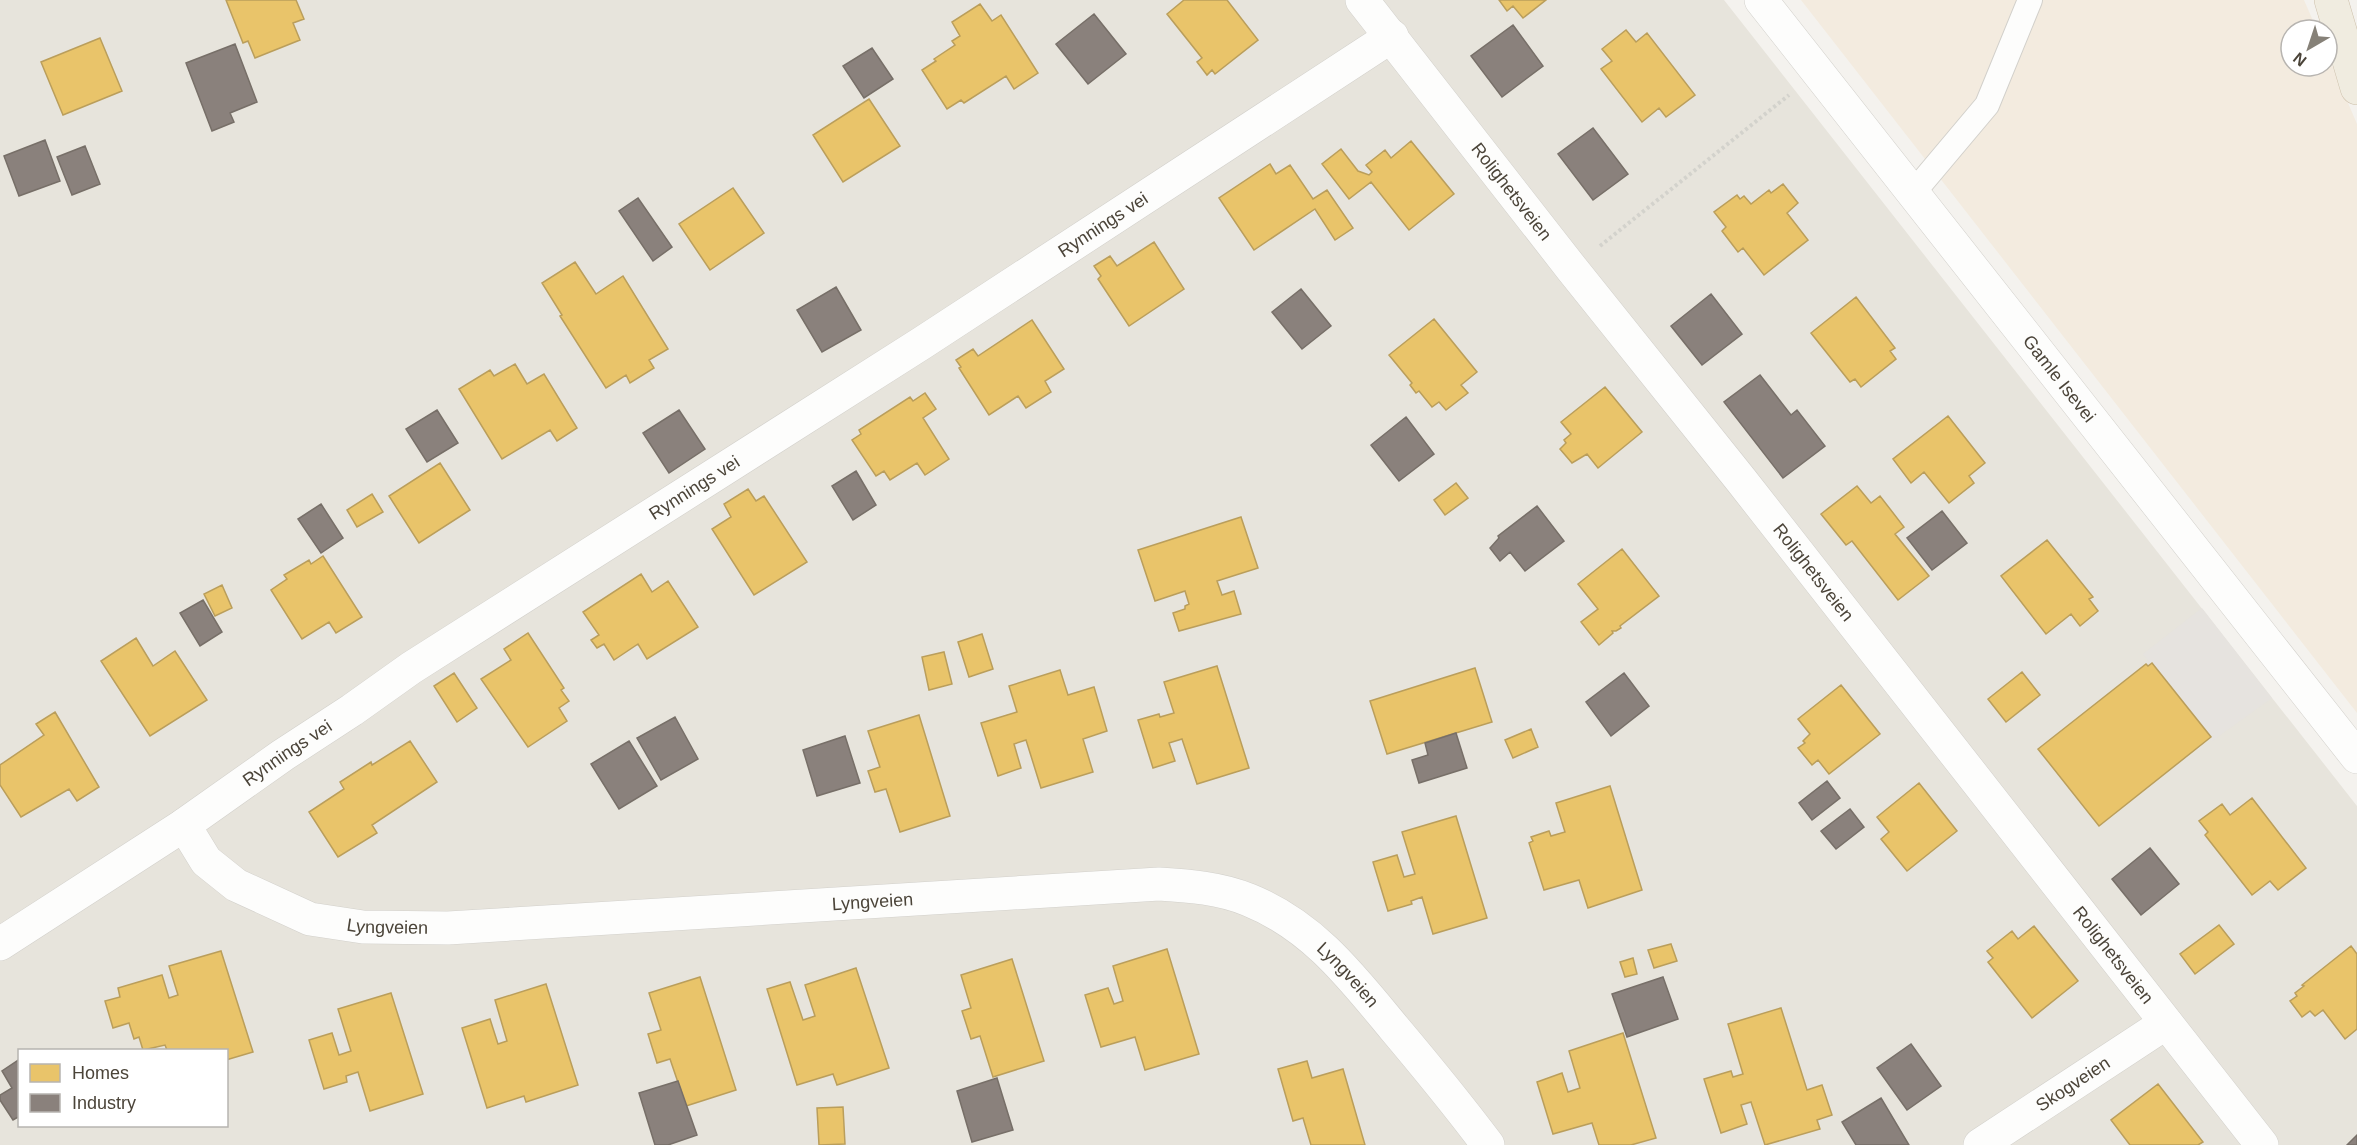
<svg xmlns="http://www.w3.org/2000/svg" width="2357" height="1145" viewBox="0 0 2357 1145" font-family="Arial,sans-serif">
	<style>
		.residential { fill: #e7e4dc; fill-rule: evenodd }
		.commercial { fill: #f3ebdf }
		.parking { fill: #e6e3df }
		.homes { fill: #e9c46a; stroke: #ba9e5b; stroke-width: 1.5 }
		.industry { fill: #8a817c; stroke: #776f68; stroke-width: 1.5 }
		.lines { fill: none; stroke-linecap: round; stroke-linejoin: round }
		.service-casing { stroke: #d2d0cb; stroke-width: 26 }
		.minor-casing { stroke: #d2d0cb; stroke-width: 34 }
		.trunk-casing { stroke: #ccbfa9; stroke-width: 34 }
		.path { stroke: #d3d2cc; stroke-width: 4; stroke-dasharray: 3 3; stroke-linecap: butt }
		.service { stroke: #fdfdfc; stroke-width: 24 }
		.minor { stroke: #fdfdfc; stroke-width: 33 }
		.trunk { stroke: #f0ece0; stroke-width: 33 }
		.labels { text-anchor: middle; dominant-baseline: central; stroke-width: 6; stroke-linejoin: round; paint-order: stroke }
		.street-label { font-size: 18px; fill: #4b4439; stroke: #fff }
	</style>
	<rect width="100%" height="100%" fill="#f4f2ee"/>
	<path class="residential" d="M 0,0 L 1724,0 L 2357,806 L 2357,1145 L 0,1145 ZM 20,1050 L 226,1050 L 226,1126 L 20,1126 Z"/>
	<path class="commercial" d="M 1801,0 L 2304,0 L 2317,30 L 2291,30 L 2291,66 L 2327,66 L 2327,54 L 2357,124 L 2357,713 Z"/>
	<path class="parking" d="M 2202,608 L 2272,698 L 2212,741 L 2143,654 Z"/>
	<path class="homes" d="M 226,0 L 296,0 L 304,19 L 293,23 L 300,40 L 255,58 L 248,41 L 243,43 Z
		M 1184,0 L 1227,0 L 1258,40 L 1215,74 L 1212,70 L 1207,75 L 1197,62 L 1202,58 L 1167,14 Z
		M 1499,0 L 1546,0 L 1523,18 L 1513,6 L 1507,11 Z
		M 980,4 L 992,21 L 1001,15 L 1038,73 L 1014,89 L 1006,76 L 964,103 L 961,100 L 947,109 L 922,70 L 936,61 L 934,59 L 955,45 L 952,41 L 960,36 L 952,22 Z
		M 1626,30 L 1636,42 L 1647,33 L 1695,95 L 1666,117 L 1659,108 L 1642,122 L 1601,69 L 1612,61 L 1602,49 Z
		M 100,38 L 122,91 L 63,115 L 41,62 Z
		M 869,99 L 900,146 L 843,182 L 813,135 Z
		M 1411,141 L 1454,194 L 1409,230 L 1371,182 L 1349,199 L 1322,164 L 1341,149 L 1358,171 L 1369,175 L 1372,172 L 1366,165 L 1385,150 L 1391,158 Z
		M 1270,164 L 1276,174 L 1290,165 L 1313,199 L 1327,190 L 1353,228 L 1335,240 L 1315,209 L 1254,250 L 1219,198 Z
		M 1783,184 L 1798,203 L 1787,213 L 1808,240 L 1764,275 L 1743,248 L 1738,252 L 1722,231 L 1726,227 L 1714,212 L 1737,195 L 1740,199 L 1744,196 L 1751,204 L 1769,190 L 1771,193 Z
		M 733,188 L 764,233 L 710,270 L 679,224 Z
		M 1154,242 L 1184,289 L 1129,326 L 1098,279 L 1101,276 L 1094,266 L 1110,256 L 1117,266 Z
		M 575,262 L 596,294 L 623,276 L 668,349 L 649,360 L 654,368 L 630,383 L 626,375 L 606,388 L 560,316 L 562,315 L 542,283 Z
		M 1856,297 L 1895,348 L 1890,351 L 1896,359 L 1861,387 L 1855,379 L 1850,382 L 1811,333 Z
		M 1434,319 L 1477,372 L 1461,385 L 1468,393 L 1446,410 L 1439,402 L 1432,407 L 1419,391 L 1416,393 L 1410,385 L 1412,383 L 1389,355 Z
		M 1032,320 L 1064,369 L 1045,381 L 1051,392 L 1026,408 L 1018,396 L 989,415 L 959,368 L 961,367 L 956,360 L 973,349 L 978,356 Z
		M 515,364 L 527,384 L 544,374 L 577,428 L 557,441 L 550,430 L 502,459 L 459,389 L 490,370 L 494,376 Z
		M 1605,387 L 1642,432 L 1598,468 L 1587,454 L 1572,463 L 1560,449 L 1566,443 L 1564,440 L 1571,434 L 1561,422 Z
		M 925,393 L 936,409 L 923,418 L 949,459 L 925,475 L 917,463 L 890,480 L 884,471 L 876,476 L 852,440 L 861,434 L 859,430 L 910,397 L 913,401 Z
		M 1948,416 L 1985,463 L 1969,476 L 1974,483 L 1949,503 L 1924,472 L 1911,483 L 1893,459 Z
		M 440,463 L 470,510 L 419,543 L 389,496 Z
		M 1456,483 L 1468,498 L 1445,515 L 1434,500 Z
		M 1857,486 L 1871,503 L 1880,496 L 1904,527 L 1895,534 L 1929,576 L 1898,600 L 1852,541 L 1846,545 L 1821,514 Z
		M 748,489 L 756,501 L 764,496 L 807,562 L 754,595 L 712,529 L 731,517 L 724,504 Z
		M 372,494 L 383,512 L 357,527 L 347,510 Z
		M 1241,517 L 1258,568 L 1217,581 L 1222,595 L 1234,591 L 1241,614 L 1179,631 L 1173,613 L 1185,609 L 1185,606 L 1189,604 L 1185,591 L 1155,601 L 1138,550 Z
		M 2047,540 L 2093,597 L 2089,599 L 2098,611 L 2080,626 L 2071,614 L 2046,634 L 2001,576 Z
		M 1622,549 L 1659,596 L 1620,626 L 1621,628 L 1616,631 L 1612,631 L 1613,633 L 1599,645 L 1581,622 L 1598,609 L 1578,584 Z
		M 323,556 L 362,617 L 336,633 L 329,622 L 302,639 L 271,590 L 287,579 L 284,575 L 309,560 L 311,564 Z
		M 641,574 L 652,592 L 668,581 L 698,627 L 647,659 L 638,644 L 614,660 L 604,644 L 597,648 L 591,640 L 599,635 L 583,612 Z
		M 222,585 L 232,608 L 215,616 L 204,594 Z
		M 528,633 L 564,688 L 561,690 L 569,701 L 559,708 L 567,721 L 528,747 L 481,679 L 511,660 L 504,649 Z
		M 982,634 L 993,669 L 969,677 L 958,642 Z
		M 136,638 L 153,666 L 175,651 L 207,700 L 150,736 L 101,661 Z
		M 944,652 L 952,684 L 929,690 L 922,657 Z
		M 2152,663 L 2211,737 L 2099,826 L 2038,749 L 2146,664 L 2148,666 Z
		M 1217,666 L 1249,768 L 1197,784 L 1182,739 L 1169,743 L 1175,761 L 1153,768 L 1138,720 L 1159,714 L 1160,717 L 1174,713 L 1164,682 Z
		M 1475,668 L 1492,722 L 1387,754 L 1370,701 Z
		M 1060,670 L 1068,695 L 1094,687 L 1107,731 L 1083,739 L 1093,772 L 1041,788 L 1026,740 L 1014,744 L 1021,768 L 998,776 L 981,723 L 1017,712 L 1009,686 Z
		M 2022,672 L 2040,695 L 2006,722 L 1988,699 Z
		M 454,673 L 477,708 L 457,722 L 434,686 Z
		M 1841,685 L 1880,734 L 1829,774 L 1818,760 L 1812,765 L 1798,748 L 1805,743 L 1803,741 L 1810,734 L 1798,719 Z
		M 55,712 L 99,787 L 77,801 L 69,789 L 21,817 L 0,785 L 0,765 L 44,735 L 36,724 Z
		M 919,715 L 950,816 L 900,832 L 886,789 L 875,792 L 868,771 L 880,767 L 868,731 Z
		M 1531,729 L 1538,747 L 1513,758 L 1505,740 Z
		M 410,741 L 437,782 L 372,825 L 377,833 L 338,857 L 309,812 L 344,789 L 340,782 L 371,762 L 372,765 Z
		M 1919,783 L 1957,831 L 1907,871 L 1881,839 L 1889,832 L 1877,817 Z
		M 1610,786 L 1642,890 L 1588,908 L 1579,880 L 1544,890 L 1529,843 L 1533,841 L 1531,837 L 1549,831 L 1551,836 L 1565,832 L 1556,803 Z
		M 2252,798 L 2306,868 L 2278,890 L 2270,881 L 2252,895 L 2205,835 L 2208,832 L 2199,821 L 2222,804 L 2230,815 Z
		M 1456,816 L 1487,918 L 1433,934 L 1422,897 L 1411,901 L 1412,904 L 1388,911 L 1373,862 L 1397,855 L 1404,877 L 1415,874 L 1402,832 Z
		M 2219,925 L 2234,944 L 2195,974 L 2180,954 Z
		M 2034,926 L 2078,981 L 2032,1018 L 1988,962 L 1993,958 L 1987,951 L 2012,931 L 2018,939 Z
		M 1671,944 L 1677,961 L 1654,968 L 1648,950 Z
		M 2351,946 L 2357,954 L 2357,1029 L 2345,1039 L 2323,1010 L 2315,1016 L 2310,1011 L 2302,1017 L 2290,1001 L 2297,996 L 2295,993 L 2304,986 L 2302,985 Z
		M 1167,949 L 1199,1054 L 1145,1070 L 1135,1037 L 1101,1047 L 1085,995 L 1108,988 L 1114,1004 L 1123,1001 L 1113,966 Z
		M 221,951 L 253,1052 L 226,1060 L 226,1050 L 167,1050 L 165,1045 L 143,1050 L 139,1037 L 134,1039 L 129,1023 L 113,1028 L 105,1001 L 120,997 L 118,988 L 162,975 L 169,998 L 178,995 L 169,966 Z
		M 1633,958 L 1637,974 L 1625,977 L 1620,962 Z
		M 1012,959 L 1044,1061 L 993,1077 L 980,1036 L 971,1039 L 962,1011 L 971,1008 L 961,975 Z
		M 856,968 L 889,1068 L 837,1085 L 833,1074 L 797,1085 L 767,989 L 790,982 L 803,1020 L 815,1016 L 805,985 Z
		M 700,977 L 736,1090 L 686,1106 L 670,1059 L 657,1063 L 648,1034 L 661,1030 L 649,993 Z
		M 546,984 L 578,1085 L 526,1102 L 524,1096 L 487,1108 L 462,1028 L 490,1019 L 498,1044 L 507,1041 L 495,1000 Z
		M 391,993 L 423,1094 L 370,1111 L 358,1072 L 346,1076 L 347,1082 L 324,1089 L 309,1040 L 332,1033 L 339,1055 L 351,1051 L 338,1009 Z
		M 1781,1008 L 1807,1090 L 1822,1085 L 1832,1115 L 1817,1120 L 1820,1129 L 1765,1145 L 1751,1102 L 1741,1105 L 1747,1124 L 1721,1133 L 1704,1079 L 1731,1071 L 1733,1077 L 1743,1074 L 1728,1024 Z
		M 1623,1033 L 1656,1138 L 1631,1145 L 1599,1145 L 1592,1123 L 1553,1134 L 1537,1082 L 1562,1073 L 1568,1092 L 1580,1088 L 1569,1051 Z
		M 1307,1061 L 1312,1078 L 1343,1069 L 1365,1145 L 1311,1145 L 1303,1118 L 1293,1121 L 1278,1069 Z
		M 2158,1084 L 2203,1142 L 2198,1145 L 2130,1145 L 2111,1120 Z
		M 843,1107 L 845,1144 L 819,1145 L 817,1108 Z"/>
	<path class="industry" d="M 1094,14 L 1126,54 L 1088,84 L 1056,44 Z
		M 1513,25 L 1543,66 L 1502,97 L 1471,56 Z
		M 235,44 L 257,102 L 230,113 L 234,122 L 212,131 L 186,63 Z
		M 872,48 L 893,79 L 864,98 L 843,66 Z
		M 1593,128 L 1628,174 L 1593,200 L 1558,154 Z
		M 45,140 L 60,181 L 19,196 L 4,156 Z
		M 85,146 L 100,184 L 72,195 L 57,157 Z
		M 638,198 L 672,247 L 653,261 L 619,211 Z
		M 836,287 L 861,330 L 822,352 L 797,310 Z
		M 1301,289 L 1331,326 L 1302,349 L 1272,312 Z
		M 1711,294 L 1742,334 L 1702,365 L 1671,326 Z
		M 1760,375 L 1791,415 L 1797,410 L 1825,446 L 1783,478 L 1724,402 Z
		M 437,410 L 458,443 L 427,462 L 406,429 Z
		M 679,410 L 705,449 L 669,473 L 643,433 Z
		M 1406,417 L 1434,454 L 1399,481 L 1371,445 Z
		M 856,471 L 876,505 L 853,520 L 832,486 Z
		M 321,504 L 343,538 L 321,553 L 298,519 Z
		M 1537,506 L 1564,541 L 1525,571 L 1510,552 L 1500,561 L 1490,548 L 1499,538 L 1498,536 Z
		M 1942,511 L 1967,543 L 1932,570 L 1907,538 Z
		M 203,600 L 222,632 L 200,646 L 180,613 Z
		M 1624,673 L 1649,706 L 1611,736 L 1586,702 Z
		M 675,717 L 698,759 L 661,780 L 637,738 Z
		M 1456,733 L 1467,768 L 1419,783 L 1412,760 L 1428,755 L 1425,743 Z
		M 845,736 L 860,783 L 817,796 L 803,750 Z
		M 629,741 L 657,786 L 619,809 L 591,764 Z
		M 1827,781 L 1840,798 L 1812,820 L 1799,803 Z
		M 1850,809 L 1864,827 L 1836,849 L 1821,831 Z
		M 2150,848 L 2179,884 L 2141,915 L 2112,879 Z
		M 1663,977 L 1678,1019 L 1627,1037 L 1612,994 Z
		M 1911,1044 L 1941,1086 L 1907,1110 L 1877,1068 Z
		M 20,1059 L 20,1116 L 13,1120 L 0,1100 L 0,1095 L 12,1088 L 2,1071 Z
		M 997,1078 L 1013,1130 L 972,1142 L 957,1091 Z
		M 678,1081 L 697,1135 L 668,1145 L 655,1145 L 639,1093 Z
		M 1881,1098 L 1909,1145 L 1856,1145 L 1842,1122 Z
		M 2357,1135 L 2357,1145 L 2347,1145 Z"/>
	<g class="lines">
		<defs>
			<path id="service" d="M 1913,193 L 1987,105 L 2030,0"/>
			<g id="minor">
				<path id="s1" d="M 1362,0 L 1572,269 L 1741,480 L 2262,1145"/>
				<path id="s2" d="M 1761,0 L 2357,757"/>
				<path id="s3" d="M 184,825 L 206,861 L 236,885 L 310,919 L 363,927 L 448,928 L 1159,884 C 1190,886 1220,888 1249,900 C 1313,926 1351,976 1394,1028 C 1426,1066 1458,1105 1488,1145"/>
				<path id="s4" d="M 0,944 L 184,825 L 283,755 L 352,710 L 411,668 L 922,343 L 1392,36"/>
				<path id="s5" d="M 1980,1145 L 2166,1023"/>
			</g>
			<path id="trunk" d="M 2331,0 L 2357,88"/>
		</defs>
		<use href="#service" class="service-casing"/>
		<use href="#minor" class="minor-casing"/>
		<use href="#trunk" class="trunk-casing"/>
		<path class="path" d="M 1600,246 L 1789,95"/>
		<use href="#service" class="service"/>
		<use href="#minor" class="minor"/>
		<use href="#trunk" class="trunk"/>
	</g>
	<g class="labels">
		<g class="street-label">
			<text stroke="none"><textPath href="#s1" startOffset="243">Rolighetsveien</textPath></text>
			<text stroke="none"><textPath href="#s4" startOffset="1317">Rynnings vei</textPath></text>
			<text stroke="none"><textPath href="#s2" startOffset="482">Gamle Isevei</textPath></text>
			<text stroke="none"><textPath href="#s4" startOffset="831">Rynnings vei</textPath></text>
			<text stroke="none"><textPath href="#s1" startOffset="729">Rolighetsveien</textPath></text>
			<text stroke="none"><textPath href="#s4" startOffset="345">Rynnings vei</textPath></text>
			<text stroke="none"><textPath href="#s3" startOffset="726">Lyngveien</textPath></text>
			<text stroke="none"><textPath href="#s3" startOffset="240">Lyngveien</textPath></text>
			<text stroke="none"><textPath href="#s1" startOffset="1215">Rolighetsveien</textPath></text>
			<text stroke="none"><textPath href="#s3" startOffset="1230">Lyngveien</textPath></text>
			<text stroke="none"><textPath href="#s5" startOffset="111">Skogveien</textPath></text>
		</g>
	</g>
	<rect x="18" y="1049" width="210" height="78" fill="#ffffff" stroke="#b7b4b0" stroke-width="1.5"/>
	<rect x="30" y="1064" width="30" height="18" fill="#e9c46a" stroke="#b7b4b0" stroke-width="1.5"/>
	<text x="72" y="1079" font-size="18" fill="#4b4439">Homes</text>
	<rect x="30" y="1094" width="30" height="18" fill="#8a817c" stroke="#b7b4b0" stroke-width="1.5"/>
	<text x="72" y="1109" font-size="18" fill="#4b4439">Industry</text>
	<g transform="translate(2309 48) rotate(219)"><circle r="28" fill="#ffffff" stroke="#b7b4b0" stroke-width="1.5"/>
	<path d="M0-4.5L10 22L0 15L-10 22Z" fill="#868178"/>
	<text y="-9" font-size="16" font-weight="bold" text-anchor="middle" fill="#4b4439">N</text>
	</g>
</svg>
